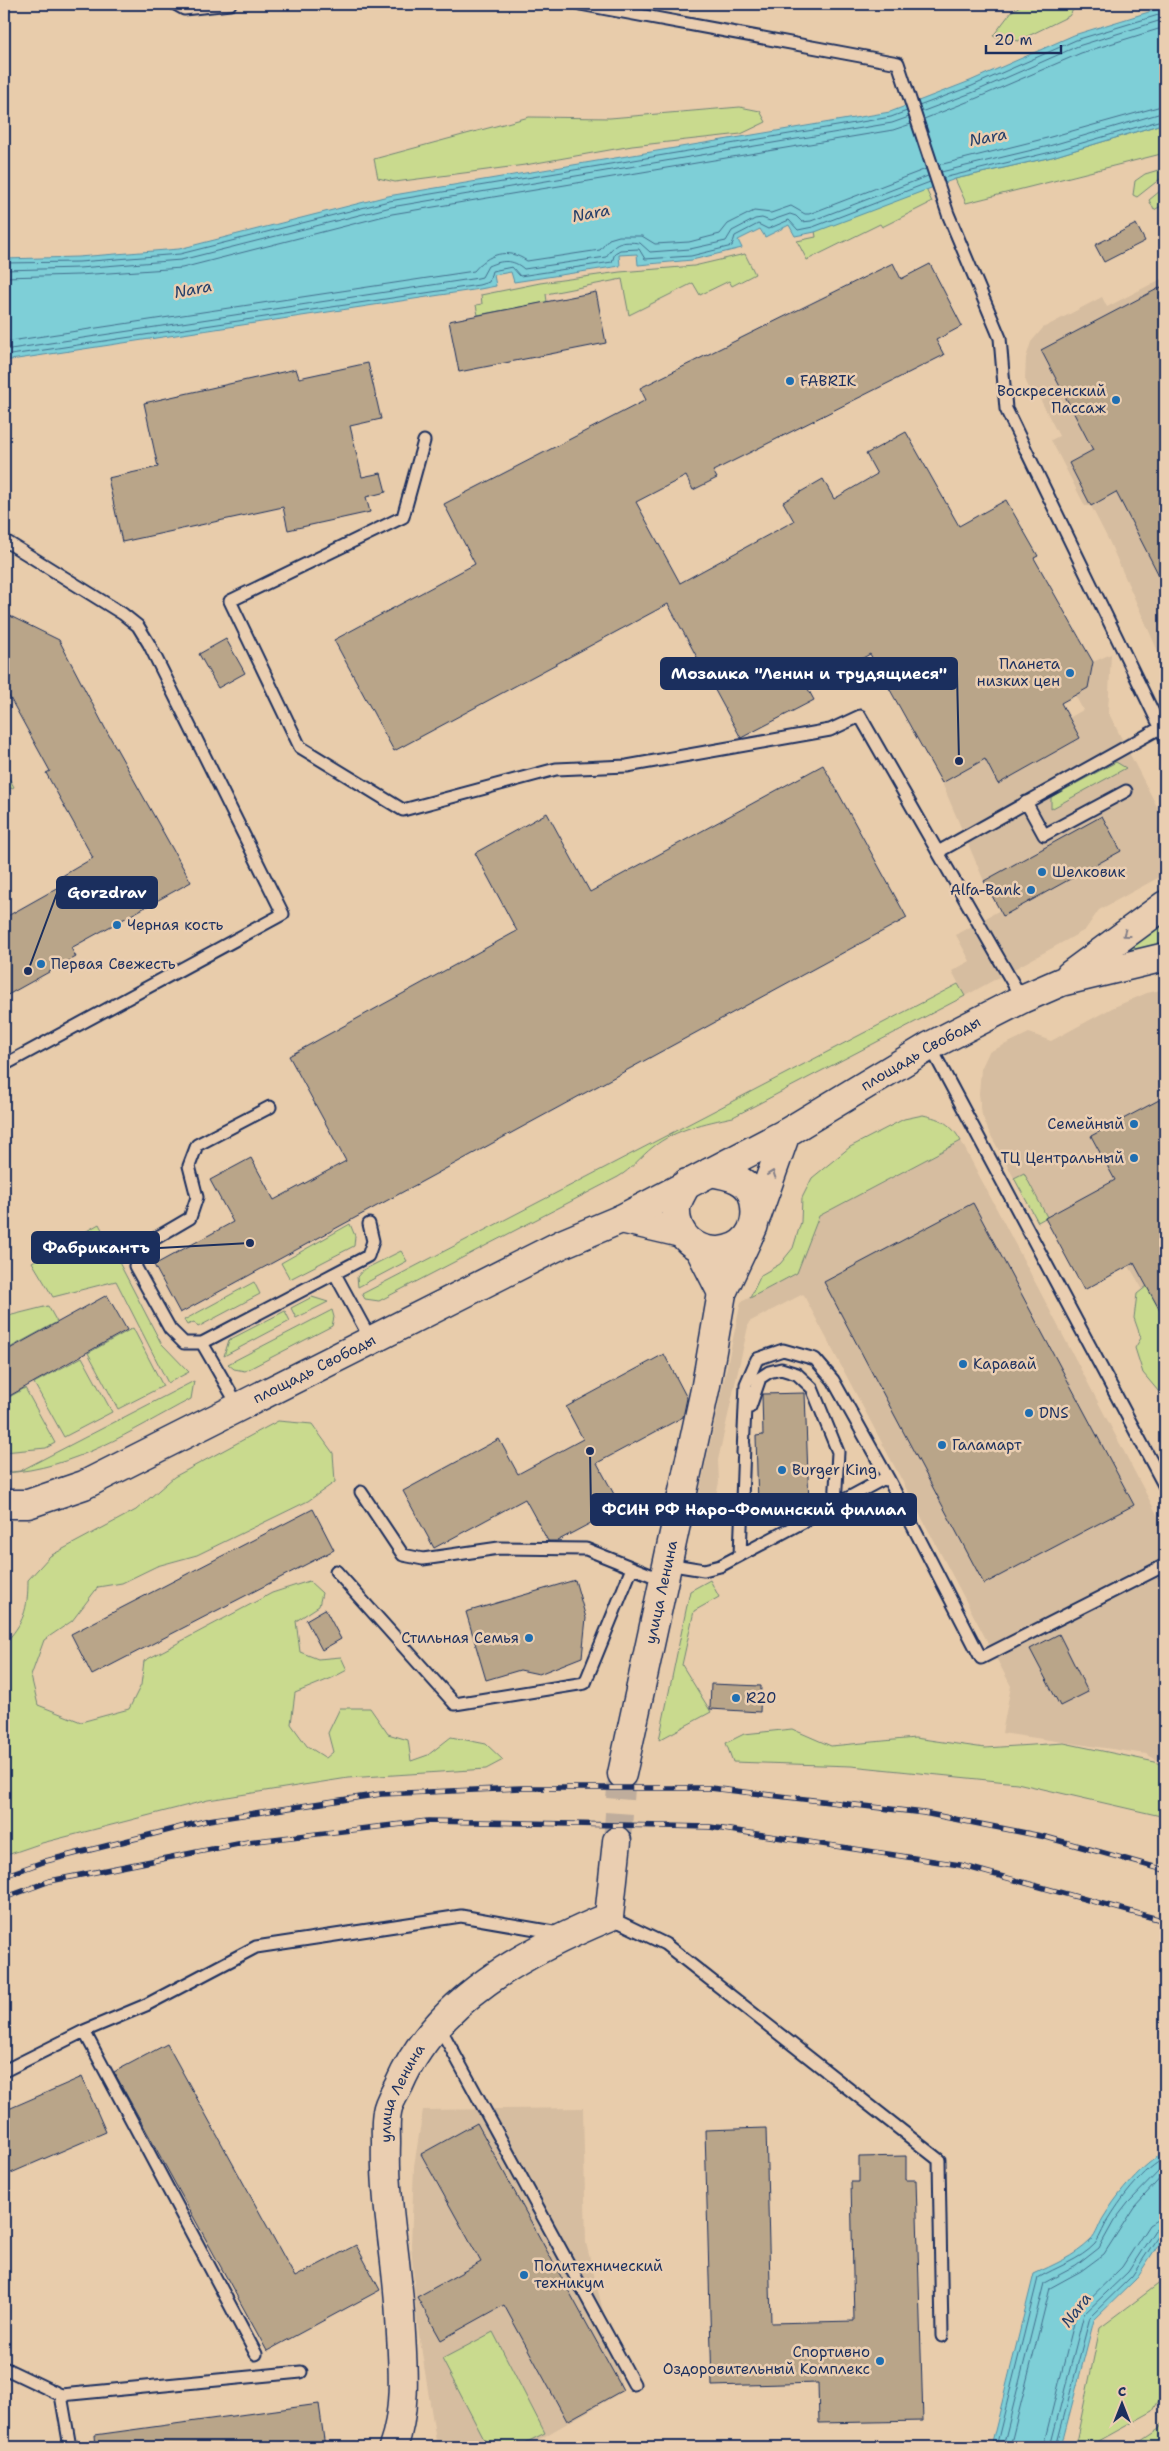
<svg xmlns="http://www.w3.org/2000/svg" width="1169" height="2451" viewBox="0 0 1169 2451" font-family="'Shantell Sans',sans-serif">
	<style>
		.built { fill: #d6bda0 }
		.green { fill: #c9da8e; stroke: #728476 }
		.water { fill: #7ecfd7; stroke: #568fa7 }
		.lines { fill: none; stroke-linecap: round; stroke-linejoin: round }
		.shore { stroke: #436f8e; stroke-width: 1 }
		.building { fill: #b9a589; stroke: #1b2f5e }
		.tertiary-tunnel { stroke: #bfad9c; stroke-width: 28; stroke-dasharray: 28 14; stroke-linecap: butt }
		.service-casing { stroke: #1b2f5e; stroke-width: 15 }
		.tertiary-casing { stroke: #1b2f5e; stroke-width: 31 }
		.secondary-casing { stroke: #1b2f5e; stroke-width: 31 }
		.service { stroke: #eaceb1; stroke-width: 11 }
		.tertiary { stroke: #eaceb1; stroke-width: 28 }
		.secondary { stroke: #eaceb1; stroke-width: 28 }
		.rail-casing { stroke: #1b2f5e; stroke-width: 5.5 }
		.rail { stroke: #eaceb1; stroke-width: 4; stroke-dasharray: 11; stroke-linecap: butt }
		.oneway { stroke: #827e88 }
		.poi-dot { fill: #1f6fb2; stroke: #eaceb1; stroke-width: 2 }
		.labels { text-anchor: middle; dominant-baseline: central; stroke-width: 5; stroke-linejoin: round; paint-order: stroke }
		.poi-label { font-size: 15px; fill: #1b2f5e; stroke: #eaceb1; text-anchor: start }
		.street-label { font-size: 15px; fill: #1b2f5e; stroke: #eaceb1 }
		.water-label { font-size: 16px; font-style: italic; fill: #253f6a; stroke: #eaceb1 }
		.leader { fill: none; stroke: #1b2f5e; stroke-width: 2 }
		.callout-dot { fill: #1b2f5e; stroke: #eaceb1; stroke-width: 2 }
		.callout { fill: #1b2f5e; stroke: #1b2f5e; stroke-width: 2 }
		.callout-label { font-size: 16px; text-anchor: middle; font-weight: bold; fill: #fff }
	</style>
	<rect width="100%" height="100%" fill="#e8ccab"/>
	<filter id="ink" filterUnits="userSpaceOnUse"><feTurbulence type="fractalNoise" baseFrequency=".02" numOctaves="2"/><feDisplacementMap in="SourceGraphic" scale="10" xChannelSelector="R" yChannelSelector="G"/><feConvolveMatrix kernelMatrix="1 2 1 2 8 2 1 2 1" color-interpolation-filters="sRGB"/></filter>
	<g filter="url(#ink)">
		<path class="built" d="M 1165,277 L 1165,667 L 1109,541 L 1091,506 L 1085,506 L 1051,440 L 1059,436 L 1035,389 L 1030,391 L 1025,379 L 1026,358 L 1031,342 L 1043,328 L 1102,297 L 1107,307 Z
			M 1111,654 L 1108,712 L 1165,822 L 1165,874 L 1099,910 L 1085,930 L 965,996 L 952,971 L 970,961 L 956,935 L 1000,910 L 984,881 L 942,783 L 985,759 L 999,784 L 1080,738 L 1069,718 L 1083,710 L 1075,695 L 1088,687 L 1093,662 Z
			M 1165,989 L 1165,1372 L 1142,1288 L 1129,1266 L 1084,1290 L 1023,1173 L 1014,1178 L 989,1132 L 982,1115 L 979,1094 L 981,1069 L 989,1052 L 1029,1033 L 1051,1041 L 1112,1008 L 1147,993 Z
			M 961,1141 L 1162,1524 L 1165,1523 L 1165,1764 L 1146,1754 L 1002,1733 L 1011,1686 L 803,1294 L 749,1322 L 718,1460 L 719,1482 L 714,1505 L 697,1503 L 741,1302 L 797,1273 L 819,1216 Z
			M 583,2108 L 586,2243 L 623,2391 L 526,2447 L 437,2447 L 417,2322 L 411,2245 L 414,2166 L 423,2110 Z"/>
		<path class="green" d="M 1023,4 L 1077,4 L 1069,16 L 1018,41 L 993,36 L 1012,11 Z
			M 740,107 L 760,111 L 766,122 L 741,134 L 632,146 L 525,165 L 395,182 L 378,178 L 374,159 L 529,117 L 610,118 Z
			M 1165,123 L 1165,153 L 966,203 L 955,179 L 1052,157 Z
			M 1165,168 L 1165,175 L 1137,197 L 1133,195 L 1135,181 L 1145,174 Z
			M 1165,187 L 1165,204 L 1154,210 L 1149,200 Z
			M 926,189 L 932,202 L 882,227 L 880,224 L 807,260 L 797,241 L 816,237 L 815,231 Z
			M 745,254 L 755,274 L 732,286 L 729,281 L 700,295 L 693,283 L 629,315 L 622,279 L 546,294 L 547,302 L 478,315 L 476,305 L 482,304 L 481,295 L 540,283 L 620,272 L 694,266 Z
			M 1116,762 L 1126,768 L 1051,809 L 1051,797 Z
			M 4,769 L 14,787 L 4,792 Z
			M 1159,918 L 1165,940 L 1165,951 L 1095,966 Z
			M 958,984 L 965,996 L 733,1117 C 705,1123 676,1129 653,1147 C 640,1157 632,1169 618,1177 L 379,1301 L 365,1299 L 362,1294 Z
			M 923,1115 C 942,1119 951,1124 961,1141 L 819,1216 L 797,1273 L 750,1298 L 761,1275 L 780,1264 L 793,1248 L 801,1222 L 802,1198 L 812,1178 L 850,1147 L 904,1119 Z
			M 1024,1173 L 1047,1217 L 1038,1222 L 1014,1178 Z
			M 99,1224 L 161,1343 L 189,1372 L 168,1383 L 116,1281 L 53,1297 L 32,1262 Z
			M 350,1224 L 355,1236 L 354,1246 L 290,1279 L 281,1263 Z
			M 401,1251 L 407,1261 L 358,1287 L 357,1277 L 363,1270 Z
			M 254,1282 L 260,1294 L 198,1327 L 194,1322 L 187,1325 L 184,1320 Z
			M 1147,1286 L 1163,1296 L 1165,1302 L 1165,1403 L 1164,1398 L 1143,1373 L 1135,1348 L 1141,1338 L 1134,1318 L 1137,1294 Z
			M 312,1297 L 328,1302 L 296,1318 L 291,1308 Z
			M 48,1306 L 57,1322 L 4,1351 L 4,1317 Z
			M 332,1310 L 334,1317 L 332,1326 L 245,1371 L 234,1369 L 228,1364 Z
			M 285,1311 L 290,1321 L 224,1356 L 229,1340 Z
			M 133,1328 L 163,1386 L 118,1409 L 88,1353 Z
			M 82,1357 L 112,1412 L 64,1437 L 34,1383 Z
			M 194,1381 L 191,1399 C 130,1431 75,1469 4,1473 L 20,1471 Z
			M 25,1388 L 55,1443 L 46,1448 L 4,1452 L 4,1400 Z
			M 278,1421 L 312,1424 L 333,1453 L 335,1482 L 308,1501 L 197,1555 L 157,1566 L 122,1583 L 98,1587 L 72,1621 L 44,1640 L 31,1676 L 38,1705 L 81,1722 L 129,1709 L 141,1685 L 144,1661 L 272,1593 L 309,1581 L 322,1593 L 319,1606 L 296,1621 L 300,1652 L 318,1659 L 341,1657 L 347,1670 L 332,1678 L 295,1693 L 291,1724 L 307,1746 L 326,1758 L 333,1752 L 328,1733 L 340,1708 L 370,1708 L 388,1734 L 408,1740 L 411,1761 L 428,1755 L 451,1737 L 486,1744 L 503,1760 L 486,1769 L 348,1778 L 208,1800 L 42,1843 L 4,1856 L 4,1644 C 24,1623 28,1609 28,1580 L 50,1556 L 136,1510 L 174,1477 Z
			M 710,1580 L 719,1597 L 694,1611 L 682,1665 L 711,1712 L 659,1740 L 690,1591 Z
			M 792,1729 L 831,1746 L 915,1738 L 985,1748 L 1064,1743 L 1155,1762 L 1165,1766 L 1165,1817 L 1017,1783 L 851,1766 L 733,1762 L 726,1743 L 744,1734 Z
			M 1165,2279 L 1165,2389 L 1153,2411 L 1088,2447 L 1075,2447 L 1100,2328 Z
			M 493,2332 L 545,2433 L 517,2447 L 488,2447 L 442,2359 Z
			M 1165,2420 L 1165,2447 L 1132,2447 L 1159,2429 Z"/>
		<path class="water" d="M 1165,7 L 1165,123 L 1052,157 L 955,179 L 815,232 L 795,236 L 789,225 L 765,237 L 760,229 L 738,240 L 742,248 L 692,260 L 638,265 L 637,254 L 619,255 L 620,266 L 514,282 L 511,272 L 494,275 L 496,286 L 480,289 L 4,361 L 4,259 L 78,257 L 179,249 L 388,196 L 890,112 L 970,81 L 1074,35 Z
			M 1165,2152 L 1165,2234 L 1136,2279 L 1094,2320 L 1061,2447 L 991,2447 L 1034,2274 C 1053,2265 1075,2256 1090,2241 C 1097,2235 1099,2223 1105,2215 C 1119,2192 1142,2165 1165,2152 Z"/>
		<g class="lines">
			<path class="shore" d="M 919,106 L 972,86 L 1076,40 L 1165,13
				M 921,112 L 974,92 L 1078,46 L 1165,19
				M 924,119 L 977,98 L 1081,53 L 1165,27
				M 939,165 L 1047,138 L 1165,105
				M 941,172 L 1049,146 L 1165,112
				M 943,178 L 1051,152 L 1165,119
				M 4,263 L 79,262 L 180,254 L 389,201 L 891,117 L 907,111
				M 4,270 L 79,268 L 181,260 L 391,207 L 892,123 L 909,117
				M 4,277 L 79,275 L 182,268 L 392,214 L 893,130 L 911,124
				M 4,342 L 474,271 C 488,254 507,247 527,261 L 600,250 L 609,239 L 619,236 L 642,236 L 655,244 L 689,242 L 720,234 L 728,224 L 754,211 L 771,213 L 791,206 L 805,214 L 809,214 L 926,169
				M 4,350 L 478,278 L 482,277 L 488,266 C 502,260 513,259 524,269 L 606,257 C 615,242 622,241 640,243 L 650,252 L 690,249 L 726,241 L 732,231 L 755,219 L 762,218 L 770,221 L 790,214 L 796,216 L 802,222 L 811,221 L 928,176
				M 4,356 L 479,285 L 489,282 L 492,271 L 512,267 L 520,276 L 612,262 L 615,253 L 620,250 L 639,249 L 645,259 L 691,256 L 732,246 L 735,236 L 758,224 L 768,229 L 789,220 L 798,230 L 813,227 L 930,182
				M 996,2447 L 1038,2278 C 1056,2267 1080,2260 1095,2244 C 1101,2236 1104,2225 1110,2217 C 1123,2196 1144,2169 1165,2158
				M 1003,2447 L 1044,2283 L 1076,2266 L 1099,2248 L 1114,2221 L 1128,2203 L 1165,2165
				M 1010,2447 L 1050,2288 L 1081,2271 L 1104,2254 L 1134,2207 L 1165,2173
				M 1043,2447 L 1077,2311 L 1122,2267 L 1149,2225 L 1157,2220 L 1165,2219
				M 1050,2447 L 1084,2314 L 1128,2272 L 1155,2230 L 1165,2226
				M 1056,2447 L 1090,2317 L 1132,2276 L 1159,2235 L 1165,2232"/>
		</g>
		<path class="building" d="M 1136,224 L 1145,241 L 1104,262 L 1095,245 Z
			M 893,263 L 901,279 L 930,264 L 962,326 L 936,340 L 944,355 L 713,471 L 717,478 L 693,490 L 686,476 L 636,502 L 680,583 L 794,521 L 783,502 L 823,479 L 834,499 L 877,474 L 866,454 L 906,432 L 959,526 L 1006,500 L 1038,556 L 1034,558 L 1093,662 L 1088,688 L 1061,703 L 1080,738 L 998,784 L 985,759 L 942,783 L 870,654 L 808,689 L 814,700 L 741,738 L 668,604 L 394,751 L 334,640 L 475,564 L 444,504 L 646,400 L 640,388 Z
			M 1165,285 L 1165,587 L 1116,492 L 1091,506 L 1069,463 L 1093,450 L 1041,350 Z
			M 596,292 L 606,343 L 459,372 L 449,321 Z
			M 368,363 L 381,419 L 350,426 L 362,477 L 381,473 L 386,492 L 366,497 L 370,512 L 288,530 L 283,507 L 122,542 L 108,478 L 158,467 L 144,403 L 296,369 L 299,378 Z
			M 4,613 L 59,640 L 105,728 L 191,882 L 71,948 L 76,957 L 4,997 L 4,918 L 61,886 L 57,879 L 93,858 L 46,773 L 50,771 L 4,687 Z
			M 226,639 L 245,673 L 218,688 L 199,654 Z
			M 823,765 L 907,918 L 180,1313 L 154,1265 L 233,1222 L 210,1180 L 251,1158 L 274,1200 L 346,1161 L 289,1056 L 517,931 L 475,853 L 547,813 L 590,892 Z
			M 1102,816 L 1121,851 L 1003,916 L 984,881 Z
			M 1159,1100 L 1165,1111 L 1165,1320 L 1134,1263 L 1084,1290 L 1045,1218 L 1115,1180 L 1091,1136 Z
			M 973,1203 L 1134,1505 L 984,1584 L 824,1282 Z
			M 107,1295 L 127,1330 L 4,1399 L 4,1352 Z
			M 664,1354 L 687,1398 L 683,1417 L 597,1463 L 621,1507 L 557,1541 L 548,1541 L 525,1499 L 434,1548 L 403,1491 L 499,1439 L 518,1474 L 583,1439 L 566,1407 Z
			M 805,1393 L 809,1504 L 758,1505 L 756,1436 L 763,1435 L 762,1394 Z
			M 313,1509 L 334,1550 L 92,1675 L 71,1634 Z
			M 575,1580 L 586,1618 L 582,1657 L 539,1674 L 520,1670 L 486,1680 L 466,1612 Z
			M 325,1609 L 341,1639 L 322,1650 L 306,1620 Z
			M 1059,1634 L 1088,1692 L 1060,1706 L 1030,1649 Z
			M 711,1684 L 761,1686 L 760,1712 L 710,1709 Z
			M 167,2044 L 295,2277 L 356,2245 L 380,2290 L 267,2351 L 114,2072 Z
			M 82,2077 L 106,2132 L 4,2176 L 4,2111 Z
			M 477,2123 L 623,2390 L 567,2421 L 504,2305 L 441,2340 L 417,2297 L 481,2262 L 421,2154 Z
			M 766,2128 L 771,2323 L 854,2321 L 851,2182 L 859,2182 L 859,2157 L 906,2156 L 906,2180 L 916,2180 L 923,2421 L 819,2423 L 818,2383 L 712,2386 L 705,2130 Z
			M 319,2404 L 325,2447 L 96,2447 L 95,2435 Z"/>
		<g class="lines">
			<path class="tertiary-tunnel" d="M 617,1841 L 622,1774"/>
			<defs>
				<path id="service" d="M 175,4 L 184,9 L 230,4
					M 580,4 L 898,63 L 948,214 L 1000,338 L 1006,409 L 1165,737
					M 424,441 L 403,517 L 230,601 L 300,747 L 403,810 L 556,769 L 627,766 L 830,730 L 860,716 L 1022,999
					M 4,540 L 123,614 L 138,626 L 149,644 L 283,914 L 4,1065
					M 1026,802 L 1044,835 L 1126,791
					M 938,852 L 1160,728
					M 930,1046 L 1165,1487
					M 270,1107 L 197,1145 L 189,1166 L 197,1197 L 190,1218 L 144,1245 L 135,1266 L 170,1329 L 184,1343 L 202,1343 L 368,1256 L 373,1241 L 369,1224
					M 335,1274 L 371,1340
					M 202,1343 L 239,1407
					M 743,1453 L 746,1384 L 757,1359 L 783,1350 L 815,1359 L 833,1380 L 889,1480 L 981,1658 L 1165,1565
					M 361,1492 L 403,1555 L 423,1559 L 499,1548 L 586,1549 L 663,1580
					M 835,1505 L 887,1477
					M 740,1555 L 744,1445
					M 667,1564 L 704,1570 L 720,1566 L 835,1505 L 838,1452 L 812,1388 L 797,1374 L 781,1369 L 769,1372 L 760,1378 L 750,1407
					M 336,1571 L 455,1704 L 585,1683 L 632,1568
					M 609,1917 L 665,1944 L 939,2160 L 942,2336
					M 439,2026 L 634,2384
					M 84,2031 L 256,2354
					M 4,2071 L 84,2031 L 146,2005 L 256,1947 L 461,1916 L 559,1933
					M 4,2368 L 61,2395
					M 70,2447 L 61,2395 L 301,2372"/>
				<g id="tertiary">
					<path d="M 700,1250 L 722,1293"/>
					<path id="s1" d="M 622,1774 L 706,1385 L 722,1293 L 748,1238"/>
					<path id="s2" d="M 393,2447 C 408,2406 402,2360 400,2316 C 397,2258 384,2201 386,2143 C 386,2133 385,2122 387,2112 C 388,2103 395,2093 399,2085 C 436,1999 527,1951 609,1917 L 617,1841"/>
				</g>
				<g id="secondary">
					<path d="M 1070,975 L 1165,905"/>
					<path d="M 687,1183 C 684,1190 677,1200 676,1208 C 673,1267 768,1266 754,1200 C 750,1179 728,1175 710,1172"/>
					<path d="M 757,1215 L 786,1133"/>
					<path d="M 621,1219 L 681,1233"/>
					<path id="s3" d="M 4,1504 L 28,1504 L 84,1485 L 564,1243 L 621,1219 L 786,1133 L 930,1046 L 1022,999 L 1061,982 L 1165,957"/>
				</g>
			</defs>
			<use href="#service" class="service-casing"/>
			<use href="#tertiary" class="tertiary-casing"/>
			<use href="#secondary" class="secondary-casing"/>
			<use href="#service" class="service"/>
			<use href="#tertiary" class="tertiary"/>
			<use href="#secondary" class="secondary"/>
			<defs>
				<path id="rail" d="M 4,1876 L 46,1861 L 209,1820 L 381,1794 L 522,1788 L 710,1788 L 924,1813 L 1046,1837 L 1165,1870
					M 4,1898 L 50,1881 L 248,1842 L 428,1821 L 710,1827 L 960,1865 L 1165,1921"/>
			</defs>
			<use href="#rail" class="rail-casing"/>
			<use href="#rail" class="rail"/>
		</g>
		<defs><path id="oneway-chevron" d="M-2-3.5L2.5 0L-2 3.5" fill="none" stroke-width="1.6" stroke-linecap="round" stroke-linejoin="round" transform="scale(1.25)"/></defs>
		<g class="oneway">
			<use href="#oneway-chevron" transform="translate(1126 934) rotate(144)"/>
			<use href="#oneway-chevron" transform="translate(772 1174) rotate(-71)"/>
		</g>
	</g>
	<g class="poi-dot">
		<circle cx="790" cy="381" r="5"/>
		<circle cx="1116" cy="400" r="5"/>
		<circle cx="1070" cy="673" r="5"/>
		<circle cx="1042" cy="872" r="5"/>
		<circle cx="1031" cy="890" r="5"/>
		<circle cx="117" cy="925" r="5"/>
		<circle cx="41" cy="964" r="5"/>
		<circle cx="1134" cy="1124" r="5"/>
		<circle cx="1134" cy="1158" r="5"/>
		<circle cx="963" cy="1364" r="5"/>
		<circle cx="1029" cy="1413" r="5"/>
		<circle cx="942" cy="1445" r="5"/>
		<circle cx="782" cy="1470" r="5"/>
		<circle cx="529" cy="1638" r="5"/>
		<circle cx="736" cy="1698" r="5"/>
		<circle cx="524" cy="2275" r="5"/>
		<circle cx="880" cy="2361" r="5"/>
	</g>
	<g class="labels">
		<g class="poi-label">
			<text x="800" y="381">FABRIK</text>
			<text x="1106" y="391" text-anchor="end">Воскресенский<tspan x="1106" dy="17">Пассаж</tspan></text>
			<text x="1060" y="664" text-anchor="end">Планета<tspan x="1060" dy="17">низких цен</tspan></text>
			<text x="1052" y="872">Шелковик</text>
			<text x="1021" y="890" text-anchor="end">Alfa-Bank</text>
			<text x="127" y="925">Черная кость</text>
			<text x="51" y="964">Первая Свежесть</text>
			<text x="1124" y="1124" text-anchor="end">Семейный</text>
			<text x="1124" y="1158" text-anchor="end">ТЦ Центральный</text>
			<text x="973" y="1364">Каравай</text>
			<text x="1039" y="1413">DNS</text>
			<text x="952" y="1445">Галамарт</text>
			<text x="792" y="1470">Burger King</text>
			<text x="519" y="1638" text-anchor="end">Стильная Семья</text>
			<text x="746" y="1698">R20</text>
			<text x="534" y="2266">Политехнический<tspan x="534" dy="17">техникум</tspan></text>
			<text x="870" y="2352" text-anchor="end">Спортивно<tspan x="870" dy="17">Оздоровительный Комплекс</tspan></text>
		</g>
		<g class="street-label">
			<text stroke="none"><textPath href="#s3" startOffset="1025">площадь Свободы</textPath></text>
			<text stroke="none"><textPath href="#s3" startOffset="341">площадь Свободы</textPath></text>
			<text stroke="none"><textPath href="#s1" startOffset="186">улица Ленина</textPath></text>
			<text stroke="none"><textPath href="#s2" startOffset="359">улица Ленина</textPath></text>
		</g>
		<g class="water-label">
			<text transform="translate(988 137) rotate(-11)">Nara</text>
			<text transform="translate(591 213) rotate(-11)">Nara</text>
			<text transform="translate(193 289) rotate(-11)">Nara</text>
			<text transform="translate(1076 2310) rotate(-53)">Nara</text>
		</g>
	</g>
	<path class="leader" d="M959 761L957 674M28 971L57 893M250 1243L159 1248M590 1451L591 1509"/>
	<g class="callout-dot">
		<circle cx="959" cy="761" r="5"/>
		<circle cx="28" cy="971" r="5"/>
		<circle cx="250" cy="1243" r="5"/>
		<circle cx="590" cy="1451" r="5"/>
	</g>
	<g class="callout">
		<rect x="661" y="658" width="296" height="31" rx="5"/>
		<rect x="57" y="877" width="100" height="31" rx="5"/>
		<rect x="32" y="1232" width="127" height="31" rx="5"/>
		<rect x="591" y="1494" width="325" height="31" rx="5"/>
	</g>
	<g class="callout-label">
		<text x="809" y="679">Мозаика "Ленин и трудящиеся"</text>
		<text x="107" y="898">Gorzdrav</text>
		<text x="96" y="1253">Фабрикантъ</text>
		<text x="754" y="1515">ФСИН РФ Наро-Фоминский филиал</text>
	</g>
	<rect width="1169" height="2451" fill="none" stroke="#eaceb1" stroke-width="20"/>
	<rect x="10" y="10" width="1149" height="2431" fill="none" stroke="#1b2f5e" stroke-width="2" filter="url(#ink)"/>
	<g transform="translate(1122 2404)" stroke="#eaceb1" stroke-width="4" paint-order="stroke">
	<path d="M0-4L9 19L0 12L-9 19Z" fill="#1b2f5e"/>
	<text y="-8" font-size="14" font-weight="bold" text-anchor="middle" fill="#1b2f5e">С</text>
	</g>
	<path d="M986 45v8h75v-8" fill="none" stroke="#1b2f5e" stroke-width="2.5"/>
	<text x="994" y="45" font-size="15" fill="#1b2f5e" stroke="#eaceb1" stroke-width="4" paint-order="stroke">20 m</text>
</svg>
